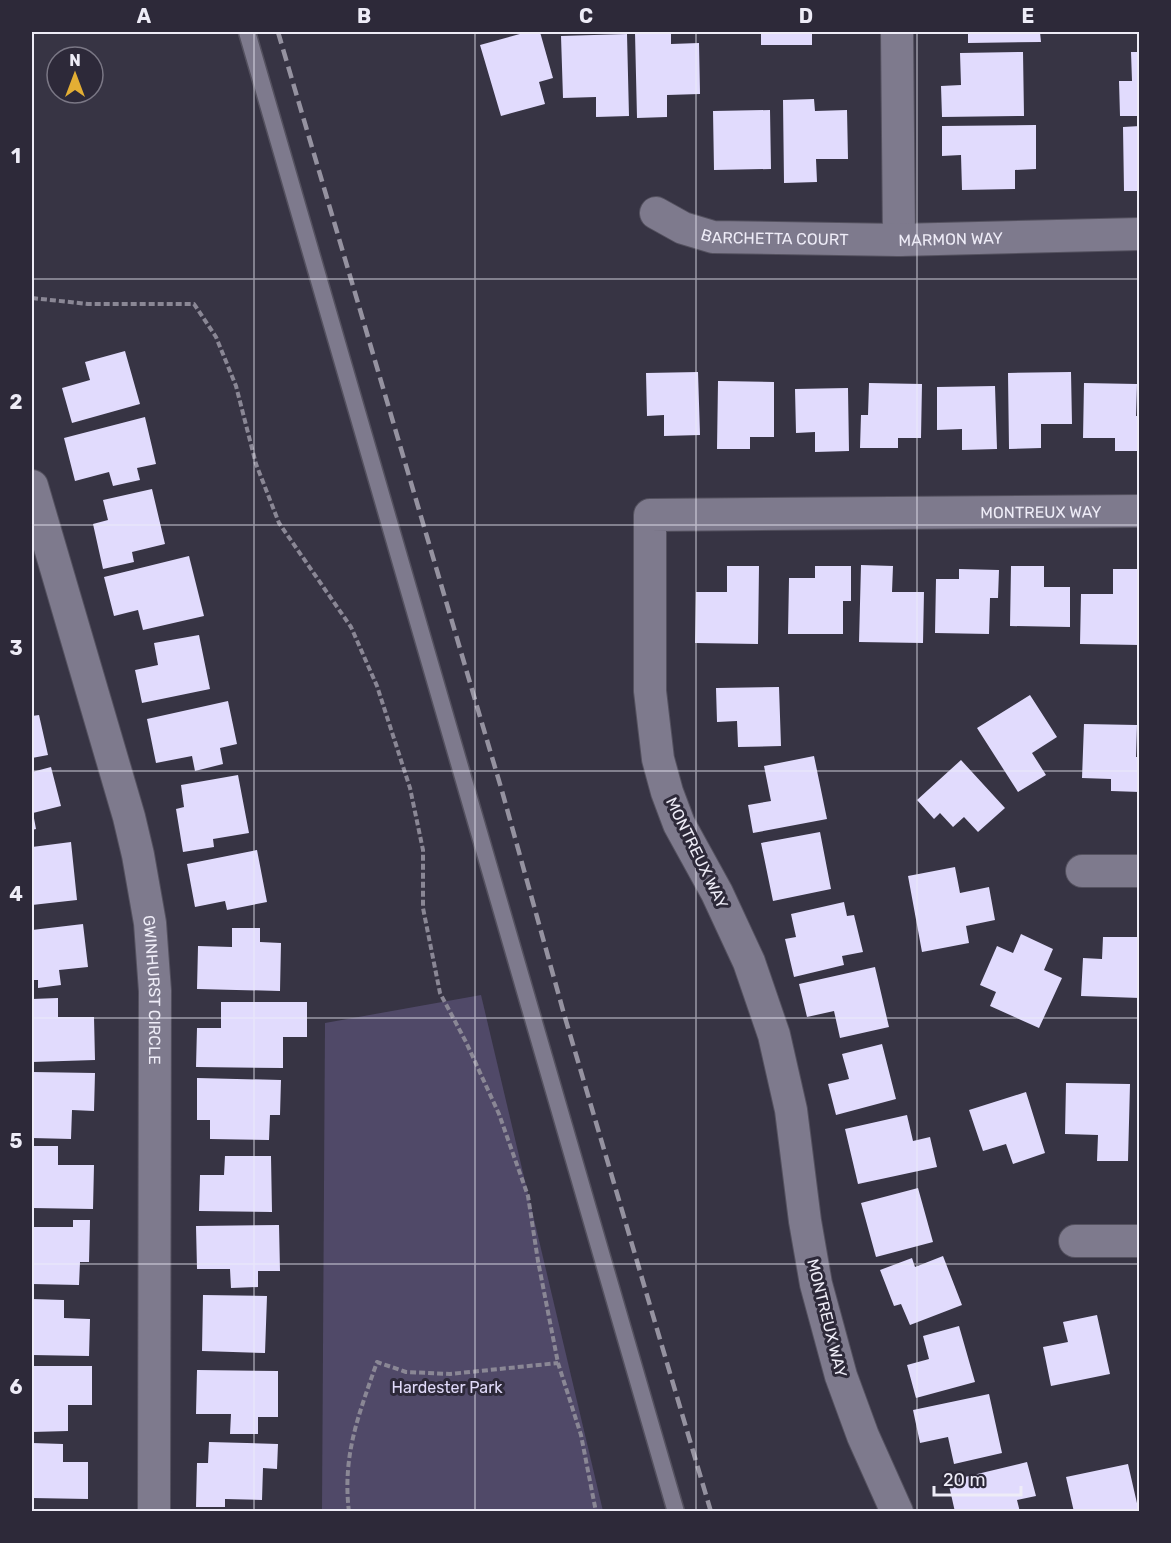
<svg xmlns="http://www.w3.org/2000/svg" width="1171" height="1543" viewBox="0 0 1171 1543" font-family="Rubik,sans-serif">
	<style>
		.green { fill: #504968 }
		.building { fill: #e1dbfd }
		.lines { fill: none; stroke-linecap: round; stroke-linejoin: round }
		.service-casing { stroke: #54515f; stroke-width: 19 }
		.minor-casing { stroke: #54515f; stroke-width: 34 }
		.path { stroke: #8a8795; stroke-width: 4; stroke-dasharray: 6 3; stroke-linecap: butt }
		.service { stroke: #7e7a8d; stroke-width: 16 }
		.minor { stroke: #7e7a8d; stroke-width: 32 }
		.rail { stroke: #9592a0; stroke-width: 4.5; stroke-dasharray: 12 6; stroke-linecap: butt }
		.grid { fill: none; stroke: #eeecf7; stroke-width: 1.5; stroke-opacity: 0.55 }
		.labels { text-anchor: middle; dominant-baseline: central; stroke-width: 6; stroke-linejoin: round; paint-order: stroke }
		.street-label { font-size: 16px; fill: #eeecf7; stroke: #2d2939 }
		.park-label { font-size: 16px; fill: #e0daf9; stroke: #2d2939 }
		.neatline { fill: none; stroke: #eeecf7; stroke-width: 2 }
		.grid-label { font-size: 20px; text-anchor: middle; font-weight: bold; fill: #eeecf7 }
	</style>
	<rect width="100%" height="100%" fill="#373444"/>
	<path class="green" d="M 481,995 L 603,1511 L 322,1511 L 325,1023 Z"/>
	<path class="building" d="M 527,32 L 540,32 L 553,78 L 539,82 L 545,104 L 501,116 L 480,45 Z
		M 671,32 L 671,44 L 699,43 L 700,94 L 667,95 L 667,117 L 637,118 L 635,33 Z
		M 761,32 L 812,32 L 812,45 L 761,45 Z
		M 968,32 L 1040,32 L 1041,42 L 968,43 Z
		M 627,34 L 629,116 L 596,117 L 596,97 L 563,98 L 561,36 Z
		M 1023,52 L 1024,116 L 942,117 L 941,86 L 961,85 L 960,53 Z
		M 1131,52 L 1140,52 L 1140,116 L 1120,116 L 1119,81 L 1132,81 Z
		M 814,99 L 815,111 L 847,110 L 848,159 L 816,159 L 817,182 L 784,183 L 783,100 Z
		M 770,110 L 771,169 L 714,170 L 713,111 Z
		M 1036,125 L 1036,169 L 1015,170 L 1015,189 L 962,190 L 961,155 L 942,156 L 942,126 Z
		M 1140,126 L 1140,191 L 1124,191 L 1123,127 Z
		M 125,351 L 140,404 L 72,423 L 62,388 L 90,380 L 85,362 Z
		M 698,372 L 700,435 L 664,436 L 664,415 L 647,416 L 646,373 Z
		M 1071,372 L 1072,424 L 1041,424 L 1041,448 L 1009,449 L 1008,373 Z
		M 718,381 L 774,382 L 774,437 L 750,437 L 750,449 L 717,449 Z
		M 869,383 L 922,384 L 921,438 L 898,438 L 898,448 L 860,448 L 861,415 L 868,415 Z
		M 1084,383 L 1137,384 L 1136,416 L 1140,416 L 1140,451 L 1115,451 L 1115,438 L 1083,438 Z
		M 995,386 L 997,449 L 962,450 L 962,429 L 937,430 L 937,387 Z
		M 848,388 L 849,451 L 815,452 L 815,432 L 796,433 L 795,389 Z
		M 145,417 L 156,464 L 137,468 L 140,480 L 113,486 L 109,472 L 75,481 L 64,438 Z
		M 152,489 L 165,544 L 132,552 L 134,562 L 103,569 L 93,524 L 108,520 L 103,500 Z
		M 189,556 L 204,616 L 143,630 L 138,610 L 114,616 L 104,577 Z
		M 861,565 L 893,566 L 892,592 L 924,592 L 923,643 L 859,642 Z
		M 727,566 L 759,566 L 758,644 L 695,643 L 696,592 L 727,592 Z
		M 815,566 L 851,566 L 851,601 L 843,601 L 843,634 L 788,634 L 789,578 L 815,578 Z
		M 1011,566 L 1044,566 L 1044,587 L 1070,587 L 1070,627 L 1010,626 Z
		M 959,569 L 999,570 L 998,598 L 990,598 L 989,634 L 935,633 L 936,579 L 959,579 Z
		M 1113,569 L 1140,569 L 1140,645 L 1080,644 L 1081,594 L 1113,594 Z
		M 199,635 L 210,689 L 142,703 L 135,670 L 158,665 L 154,643 Z
		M 779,687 L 781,746 L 738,747 L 737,721 L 717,722 L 716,688 Z
		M 1030,695 L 1057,737 L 1032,753 L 1046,775 L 1018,792 L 977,728 Z
		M 228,701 L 237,744 L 220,748 L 223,764 L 195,771 L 192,756 L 156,763 L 147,719 Z
		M 39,715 L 48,755 L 32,758 L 32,716 Z
		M 1084,724 L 1137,725 L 1136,757 L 1140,757 L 1140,792 L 1111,791 L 1111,779 L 1082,778 Z
		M 814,756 L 827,819 L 753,833 L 748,805 L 771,801 L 764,766 Z
		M 961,760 L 1005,808 L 978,832 L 964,817 L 953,827 L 940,813 L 934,819 L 917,800 Z
		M 51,767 L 61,806 L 33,813 L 36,829 L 32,830 L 32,772 Z
		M 238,775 L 249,833 L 213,839 L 214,847 L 183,852 L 176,809 L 184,807 L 181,785 Z
		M 820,832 L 831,889 L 773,901 L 761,843 Z
		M 71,842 L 77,900 L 32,905 L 32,847 Z
		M 257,850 L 267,902 L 227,910 L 225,901 L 195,907 L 187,864 Z
		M 955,867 L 960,893 L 989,887 L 995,920 L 966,926 L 969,943 L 922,952 L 908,876 Z
		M 844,902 L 847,916 L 854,915 L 863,952 L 842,956 L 844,965 L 794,977 L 785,939 L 796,937 L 791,914 Z
		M 83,924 L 88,967 L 59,970 L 61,985 L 38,988 L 38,980 L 32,980 L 32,930 Z
		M 232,928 L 260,928 L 260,942 L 281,943 L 280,991 L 197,989 L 198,946 L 232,947 Z
		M 1021,934 L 1053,949 L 1044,970 L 1062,978 L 1039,1028 L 990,1006 L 996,992 L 980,985 L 997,946 L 1013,953 Z
		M 1103,937 L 1140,937 L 1140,998 L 1081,996 L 1083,958 L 1102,959 Z
		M 875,967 L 889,1027 L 840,1038 L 834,1011 L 807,1017 L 799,984 Z
		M 58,998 L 58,1017 L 94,1017 L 95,1060 L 32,1062 L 32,999 Z
		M 221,1002 L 307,1002 L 307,1037 L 283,1037 L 283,1068 L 196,1067 L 197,1028 L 221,1028 Z
		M 882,1044 L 896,1099 L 836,1115 L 828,1084 L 849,1079 L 842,1054 Z
		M 32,1072 L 95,1073 L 94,1111 L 72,1110 L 71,1139 L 32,1138 Z
		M 197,1078 L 281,1080 L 280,1115 L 270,1115 L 269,1140 L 210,1139 L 210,1120 L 197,1120 Z
		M 1066,1083 L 1130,1084 L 1128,1161 L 1097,1161 L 1098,1135 L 1065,1134 Z
		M 1026,1092 L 1045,1153 L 1013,1164 L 1006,1144 L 983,1151 L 969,1110 Z
		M 907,1115 L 913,1141 L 930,1137 L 937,1167 L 858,1184 L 845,1129 Z
		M 32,1146 L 58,1146 L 58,1165 L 94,1165 L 93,1209 L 32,1208 Z
		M 225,1156 L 271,1156 L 272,1212 L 199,1211 L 200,1175 L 224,1175 Z
		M 918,1188 L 933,1242 L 876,1257 L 861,1203 Z
		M 73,1220 L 90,1220 L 89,1262 L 80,1262 L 79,1285 L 32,1284 L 32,1227 L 73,1227 Z
		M 279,1225 L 280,1271 L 258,1271 L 258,1287 L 231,1288 L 230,1269 L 197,1269 L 196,1226 Z
		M 943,1256 L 962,1305 L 910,1325 L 901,1304 L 894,1306 L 880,1270 L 912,1258 L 915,1267 Z
		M 203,1295 L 267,1296 L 265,1353 L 202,1351 Z
		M 32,1299 L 64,1300 L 64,1318 L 90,1319 L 89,1356 L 32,1355 Z
		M 1097,1315 L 1110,1374 L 1051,1386 L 1043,1347 L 1068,1342 L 1063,1322 Z
		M 959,1326 L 975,1382 L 916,1398 L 907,1365 L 929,1359 L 923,1336 Z
		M 32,1366 L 92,1366 L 92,1405 L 68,1405 L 68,1431 L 32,1432 Z
		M 197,1370 L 278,1371 L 278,1417 L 258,1417 L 258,1434 L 230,1434 L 231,1414 L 196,1414 Z
		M 989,1394 L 1002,1453 L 954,1464 L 948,1437 L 920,1443 L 913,1410 Z
		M 209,1442 L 278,1444 L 277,1469 L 263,1468 L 262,1500 L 225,1499 L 225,1507 L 196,1507 L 197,1463 L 208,1463 Z
		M 32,1443 L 63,1444 L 63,1462 L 88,1462 L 88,1499 L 32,1498 Z
		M 1027,1462 L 1036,1496 L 1017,1500 L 1020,1512 L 955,1512 L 948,1481 Z
		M 1128,1464 L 1139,1512 L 1074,1512 L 1066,1477 Z"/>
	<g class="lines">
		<defs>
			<path id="service" d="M 247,32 L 676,1512"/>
			<g id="minor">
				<path d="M 897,32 L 899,240"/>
				<path id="s1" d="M 656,213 L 683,228 L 713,237 L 899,240 L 1140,234"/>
				<path id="s2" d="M 32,486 L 129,817 L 138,855 L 150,923 L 155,991 L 154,1512"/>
				<path d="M 1082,871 L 1140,871"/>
				<path d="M 1075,1241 L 1140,1241"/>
				<path id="s3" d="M 897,1512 L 863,1436 L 841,1376 L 816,1284 L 805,1221 L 791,1110 L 774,1035 L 749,962 L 717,893 L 679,824 L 667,792 L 658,759 L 650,691 L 650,515 L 1140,511"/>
			</g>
		</defs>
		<use href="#service" class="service-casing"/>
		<use href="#minor" class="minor-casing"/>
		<path class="path" d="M 32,298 L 88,304 L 194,304 L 216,337 L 236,386 L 256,464 L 279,523 L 351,627 L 377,686 L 410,788 L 423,850 L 423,908 L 440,993 L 466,1042 L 499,1114 L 528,1196 L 538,1261 L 558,1363 L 581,1435 L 596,1512
			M 349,1512 C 342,1455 359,1414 377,1362 L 406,1372 L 450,1374 L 558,1363"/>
		<use href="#service" class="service"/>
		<use href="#minor" class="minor"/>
		<path class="rail" d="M 278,32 L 502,791 L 564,1014 L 711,1512"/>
	</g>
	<path class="grid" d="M 254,32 L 254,1512M 475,32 L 475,1512M 696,32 L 696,1512M 917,32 L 917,1512M 32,279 L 1140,279M 32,525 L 1140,525M 32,771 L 1140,771M 32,1018 L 1140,1018M 32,1264 L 1140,1264"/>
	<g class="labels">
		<g class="street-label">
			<text stroke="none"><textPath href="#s1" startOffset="300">MARMON WAY</textPath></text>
			<text stroke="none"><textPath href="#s1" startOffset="124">BARCHETTA COURT</textPath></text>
			<text stroke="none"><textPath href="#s3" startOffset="1431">MONTREUX WAY</textPath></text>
			<text transform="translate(697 853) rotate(64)">MONTREUX WAY</text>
			<text stroke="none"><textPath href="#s2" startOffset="520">GWINHURST CIRCLE</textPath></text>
			<text transform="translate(827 1318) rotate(76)">MONTREUX WAY</text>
		</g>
		<g class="park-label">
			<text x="447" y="1387">Hardester Park</text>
		</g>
	</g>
	<rect width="1171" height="1543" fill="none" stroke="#2d2939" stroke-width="66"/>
	<g transform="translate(75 75)"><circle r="28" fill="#2d2939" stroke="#7a7785" stroke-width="1.5"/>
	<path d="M0-4.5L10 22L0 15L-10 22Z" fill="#e3ae34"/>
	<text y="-9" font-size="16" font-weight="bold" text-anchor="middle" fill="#eeecf7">N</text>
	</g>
	<path d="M934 1486v9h87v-9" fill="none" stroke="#eeecf7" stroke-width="3"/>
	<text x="943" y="1486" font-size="18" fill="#eeecf7" stroke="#2d2939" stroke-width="4.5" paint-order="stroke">20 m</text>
	<rect x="33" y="33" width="1105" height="1477" class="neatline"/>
	<g class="grid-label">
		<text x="144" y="23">A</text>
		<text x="364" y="23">B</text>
		<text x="586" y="23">C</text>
		<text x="806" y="23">D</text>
		<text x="1028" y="23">E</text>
		<text x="16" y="163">1</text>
		<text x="16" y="409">2</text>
		<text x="16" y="655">3</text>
		<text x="16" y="901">4</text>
		<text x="16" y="1148">5</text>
		<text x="16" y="1394">6</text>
	</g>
</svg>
